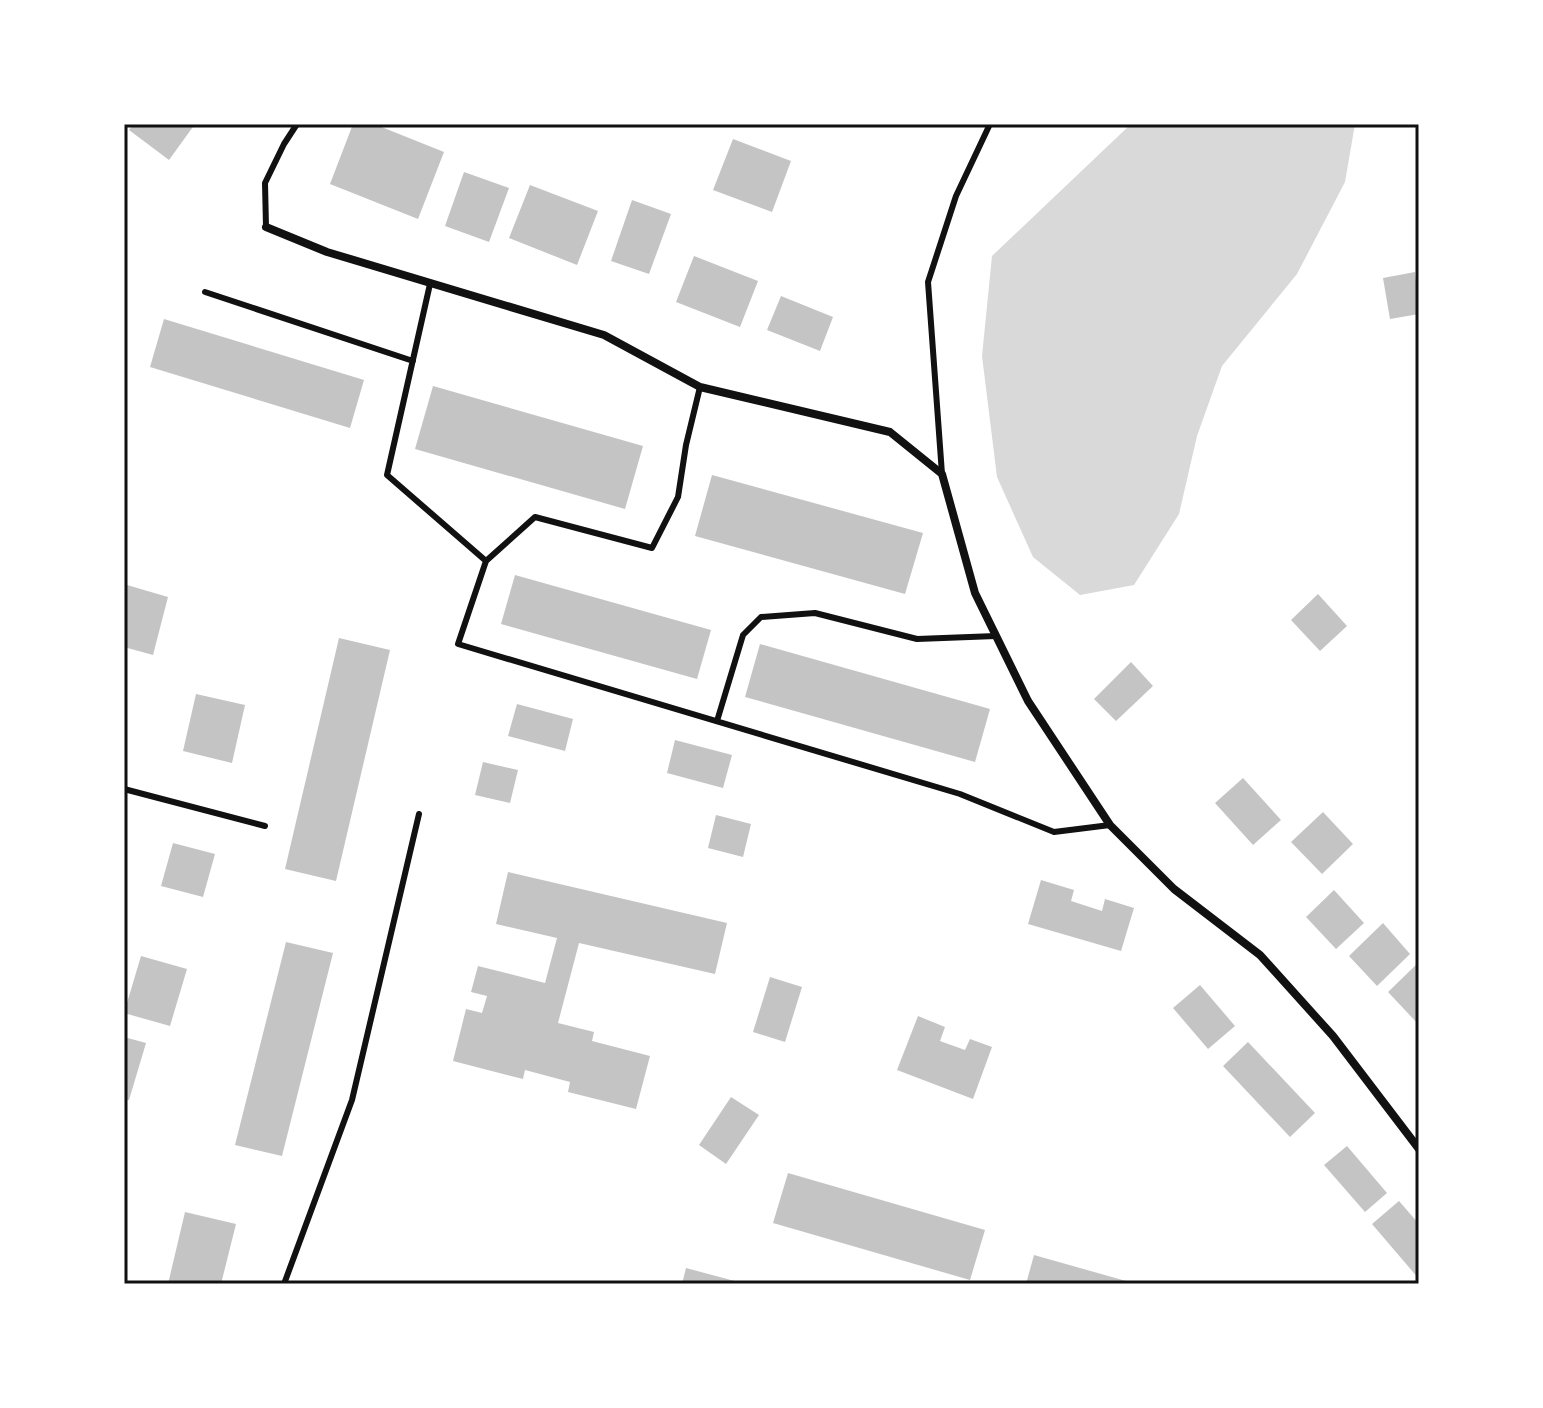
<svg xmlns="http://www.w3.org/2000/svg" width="1543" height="1408" viewBox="0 0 1543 1408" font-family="'DM Sans',sans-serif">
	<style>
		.water { fill: #d9d9d9 }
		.building { fill: #c4c4c4 }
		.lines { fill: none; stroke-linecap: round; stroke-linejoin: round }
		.service { stroke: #111; stroke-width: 6 }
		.minor { stroke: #111; stroke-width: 8 }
		.neatline { fill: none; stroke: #111; stroke-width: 3 }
	</style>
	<rect width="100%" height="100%" fill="#fff"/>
	<path class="water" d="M 1131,124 L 1355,124 L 1345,182 L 1297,274 L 1222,366 L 1197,436 L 1179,514 L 1134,585 L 1080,595 L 1033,557 L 997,477 L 982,356 L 992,256 Z"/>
	<path class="building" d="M 133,124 L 195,124 L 169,160 L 129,130 Z
		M 353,124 L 374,124 L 444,152 L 418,219 L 330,184 Z
		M 733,139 L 791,161 L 772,212 L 713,190 Z
		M 464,172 L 509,188 L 489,242 L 445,226 Z
		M 530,185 L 598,211 L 577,265 L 509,238 Z
		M 632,200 L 671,214 L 649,274 L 611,261 Z
		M 694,256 L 758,281 L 740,327 L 676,302 Z
		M 1415,272 L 1419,314 L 1390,319 L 1383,278 Z
		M 781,296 L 833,317 L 820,351 L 767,330 Z
		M 164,319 L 364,380 L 350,428 L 150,367 Z
		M 433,386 L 643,446 L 625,509 L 415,449 Z
		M 712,475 L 923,533 L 905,594 L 695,536 Z
		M 515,575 L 711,630 L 697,679 L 501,624 Z
		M 127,585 L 168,597 L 153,655 L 124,647 L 124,595 Z
		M 1318,594 L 1347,626 L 1320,651 L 1291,620 Z
		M 339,638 L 390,650 L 336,881 L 285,869 Z
		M 760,644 L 990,709 L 975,762 L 745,697 Z
		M 1131,662 L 1153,686 L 1116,721 L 1094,699 Z
		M 196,694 L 245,705 L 232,763 L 183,751 Z
		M 517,704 L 573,719 L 565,751 L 508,736 Z
		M 675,740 L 732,755 L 723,788 L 667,773 Z
		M 483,762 L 518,770 L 510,803 L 475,795 Z
		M 1243,778 L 1281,820 L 1253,845 L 1215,803 Z
		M 1323,812 L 1353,844 L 1322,874 L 1291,842 Z
		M 716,815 L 751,824 L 743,857 L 708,848 Z
		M 173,843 L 215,854 L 203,897 L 161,886 Z
		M 508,872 L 727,923 L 715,974 L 579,943 L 558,1023 L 594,1032 L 592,1041 L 650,1056 L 636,1109 L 568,1092 L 570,1082 L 525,1070 L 523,1079 L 453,1061 L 466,1009 L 482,1013 L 487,996 L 471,992 L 478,966 L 545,983 L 557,938 L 496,924 Z
		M 1041,880 L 1074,890 L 1071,901 L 1102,911 L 1105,899 L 1134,908 L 1121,951 L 1028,924 Z
		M 1334,890 L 1364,923 L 1336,949 L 1306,917 Z
		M 1383,923 L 1410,954 L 1377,986 L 1349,956 Z
		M 286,942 L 333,953 L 282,1156 L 235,1145 Z
		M 141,956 L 187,969 L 170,1026 L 124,1013 Z
		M 1419,962 L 1419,1025 L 1388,992 Z
		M 770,977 L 802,987 L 785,1042 L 753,1032 Z
		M 1200,985 L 1235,1026 L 1208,1049 L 1173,1008 Z
		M 918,1016 L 945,1027 L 940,1041 L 965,1050 L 970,1039 L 992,1047 L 973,1099 L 897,1070 Z
		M 124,1037 L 146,1043 L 129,1100 L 124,1099 Z
		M 1248,1042 L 1315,1113 L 1290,1137 L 1223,1066 Z
		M 731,1097 L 759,1115 L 726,1164 L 699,1145 Z
		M 1347,1146 L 1387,1193 L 1365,1212 L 1324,1165 Z
		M 788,1173 L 985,1230 L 970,1280 L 773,1223 Z
		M 1399,1201 L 1419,1224 L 1419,1279 L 1372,1224 Z
		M 185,1212 L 236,1224 L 221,1284 L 168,1284 Z
		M 1034,1255 L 1133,1283 L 1133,1284 L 1026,1284 Z
		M 686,1268 L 742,1283 L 742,1284 L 682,1284 Z"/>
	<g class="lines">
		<path class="service" d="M 266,227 L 265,183 L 284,144 L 297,124
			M 124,273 L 124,274
			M 430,284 L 387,475 L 486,561 L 458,644 L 960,794 L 1054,832 L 1110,825
			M 205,292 L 413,361
			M 942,474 L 928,282 L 956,196 L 990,124
			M 486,561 L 535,517 L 652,548 L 678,497 L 686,445 L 700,387
			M 717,721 L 743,635 L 761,617 L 815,613 L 917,639 L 996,636
			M 124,789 L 265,826
			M 284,1284 L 352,1100 L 419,814"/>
		<path class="minor" d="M 266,227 L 327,252 L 604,335 L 700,387 L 890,432 L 942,474 L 975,593 L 1028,701 L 1110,825 L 1174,889 L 1260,955 L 1333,1036 L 1419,1149"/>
	</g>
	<rect width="1543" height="1408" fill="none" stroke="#ffffff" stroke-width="252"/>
	<rect x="126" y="126" width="1291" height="1156" class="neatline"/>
</svg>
